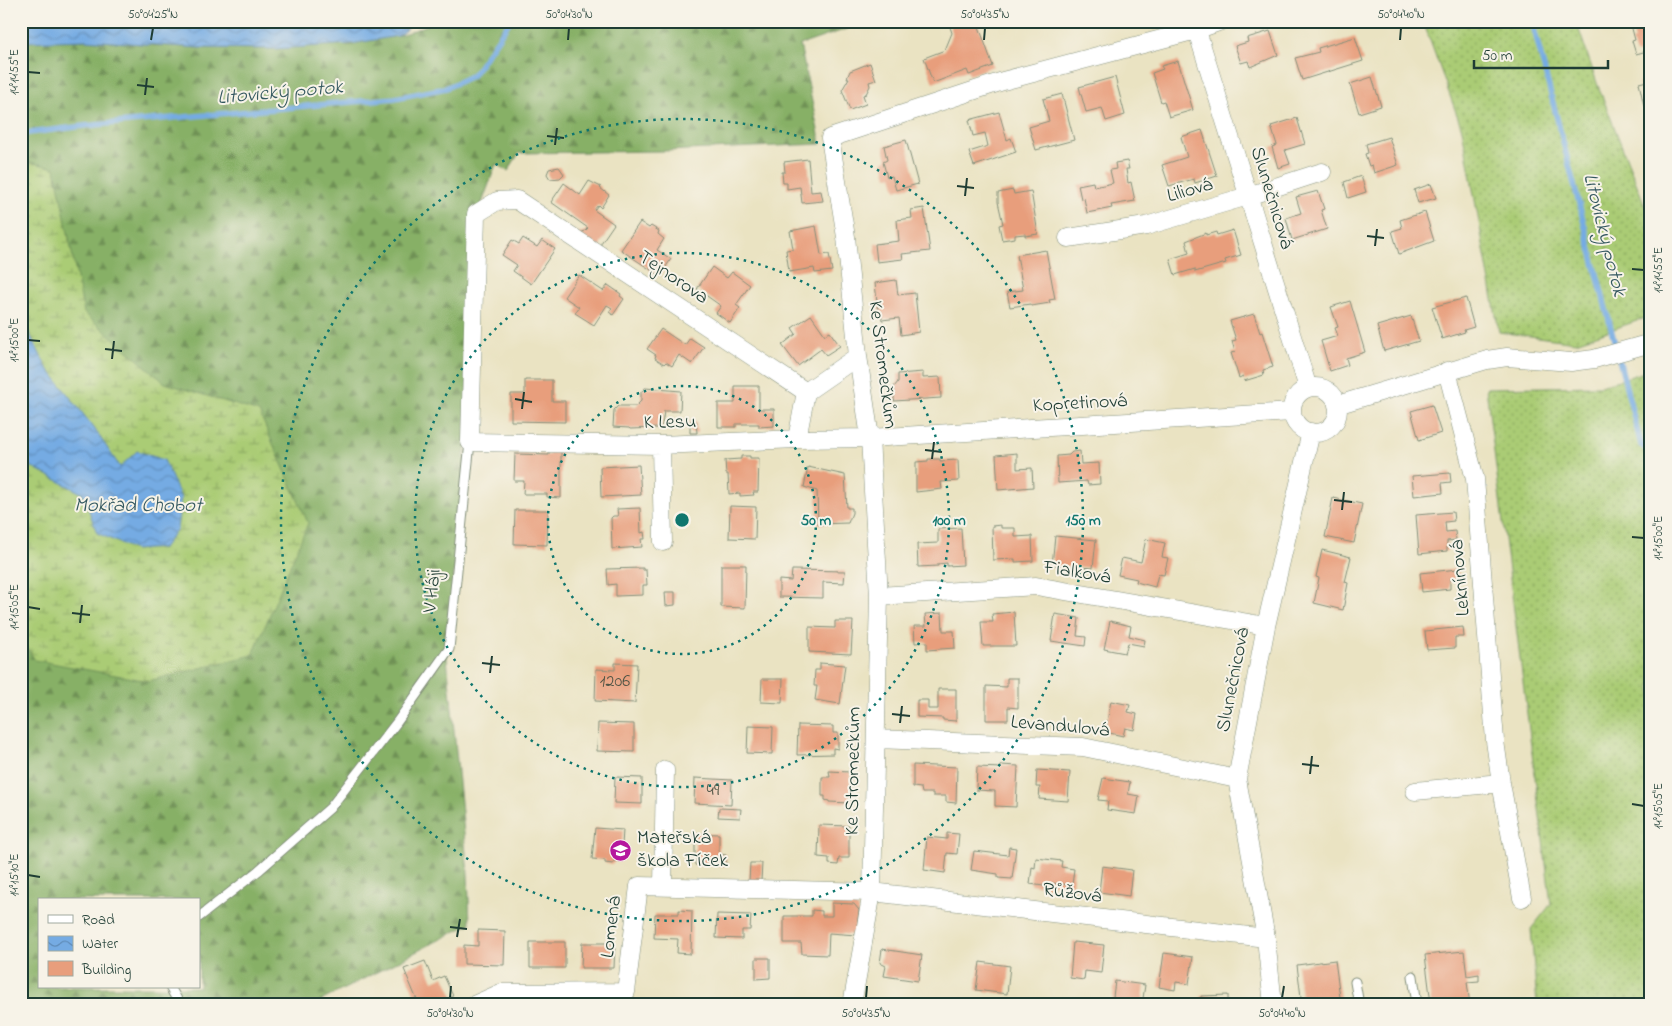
<svg xmlns="http://www.w3.org/2000/svg" width="1672" height="1026" viewBox="0 0 1672 1026" font-family="'Indie Flower',sans-serif">
	<style>
		.grass { fill: url(#grass-dots); stroke: #648454 }
		.forest { fill: url(#forest-firs); stroke: #53764d; fill-rule: evenodd }
		.wetland { fill: url(#wetland-marsh); stroke: #648454 }
		.water { fill: url(#water-waves); stroke: #4a748c }
		.lines { fill: none; stroke-linecap: round; stroke-linejoin: round }
		.stream { stroke: #75abe3; stroke-width: 5.5 }
		.building { fill: #e89e7c }
		.lane-casing { stroke: #84907b; stroke-width: 11 }
		.street-casing { stroke: #84907b; stroke-width: 19 }
		.lane { stroke: #fff; stroke-width: 9 }
		.street { stroke: #fff; stroke-width: 18 }
		.ticks { fill: none; stroke: #1f3d34; stroke-width: 2 }
		.ring { fill: none; stroke: #0f766e; stroke-width: 2.5; stroke-dasharray: 2.5 5 }
		.labels { text-anchor: middle; dominant-baseline: central; stroke-width: 4; stroke-linejoin: round; paint-order: stroke }
		.number-label { font-size: 18px; fill: #515546 }
		.street-label { font-size: 20px; fill: #1f3d34; stroke: #f7f3e8 }
		.poi-label { font-size: 20px; fill: #1f3d34; stroke: #f7f3e8; text-anchor: start }
		.water-label { font-size: 21px; font-style: italic; fill: #345860; stroke: #f7f3e8 }
		.centre { fill: #0f766e; stroke: #f7f3e8; stroke-width: 2.5 }
		.ring-label { font-size: 15px; text-anchor: middle; font-weight: bold; fill: #0f766e; stroke: #f7f3e8; stroke-width: 4; stroke-linejoin: round; paint-order: stroke }
		.neatline { fill: none; stroke: #1f3d34; stroke-width: 2 }
		.ticks-label { font-size: 12px; text-anchor: middle; fill: #1f3d34 }
	</style>
	<defs>
		<pattern id="grass-dots" width="8" height="8" patternUnits="userSpaceOnUse" patternTransform="scale(1.25)"><rect width="8" height="8" fill="#aacc75"/><path d="M2 2h.1M6 6h.1" fill="none" stroke="#8aa761" stroke-width="1.8" stroke-linecap="round"/></pattern>
		<pattern id="forest-firs" width="22" height="20" patternUnits="userSpaceOnUse" patternTransform="scale(1.25)"><rect width="22" height="20" fill="#87b066"/><path d="M5 1l3.5 6h-7zM16 11l3.5 6h-7z" fill="#6e9055"/></pattern>
		<pattern id="wetland-marsh" width="20" height="14" patternUnits="userSpaceOnUse" patternTransform="scale(1.25)"><rect width="20" height="14" fill="#aacc75"/><path d="M1 5h8M5 5V1M11 12h8M15 12V8" fill="none" stroke="#8aa761"/></pattern>
		<pattern id="water-waves" width="16" height="10" patternUnits="userSpaceOnUse" patternTransform="scale(1.25)"><rect width="16" height="10" fill="#75abe3"/><path d="M0 5q4-4 8 0t8 0" fill="none" stroke="#5f8cb9"/></pattern>
	</defs>
	<rect width="100%" height="100%" fill="#f7f3e8"/>
	<filter id="ink" filterUnits="userSpaceOnUse"><feTurbulence type="fractalNoise" baseFrequency=".02" numOctaves="2"/><feDisplacementMap in="SourceGraphic" scale="10" xChannelSelector="R" yChannelSelector="G"/><feConvolveMatrix kernelMatrix="1 2 1 2 8 2 1 2 1" color-interpolation-filters="sRGB"/></filter>
	<filter id="wash" filterUnits="userSpaceOnUse"><feTurbulence type="fractalNoise" baseFrequency=".0096" numOctaves="4" result="noise"/><feDisplacementMap in="SourceGraphic" scale="20" xChannelSelector="R" yChannelSelector="G"/><feGaussianBlur stdDeviation="1.12" result="paint"/><feColorMatrix in="noise" values="0 0 0 0 0 0 0 0 0 0 0 0 0 0 0 0 0 1.4 0 .05"/><feComposite in="paint" operator="in"/></filter>
	<g filter="url(#wash)">
		<rect width="100%" height="100%" fill="#eae3c2"/>
		<path class="grass" d="M 1423,21 L 1576,21 L 1597,83 L 1651,221 L 1651,316 L 1576,342 L 1499,332 L 1462,129 Z
			M 1651,370 L 1651,1005 L 1537,1005 L 1531,929 L 1551,904 L 1486,388 L 1600,386 Z"/>
		<path class="forest" d="M 434,21 L 870,21 L 800,45 L 821,144 L 665,151 L 519,153 L 508,171 L 496,164 L 481,206 L 469,327 L 464,480 L 446,648 L 468,874 L 470,924 L 313,1005 L 21,1005 L 21,41 L 85,40 L 200,48 L 275,49 L 398,36 L 433,23 ZM 39,900 L 199,900 L 199,987 L 39,987 Z"/>
		<path class="wetland" d="M 21,160 L 55,168 L 84,313 L 165,383 L 259,412 L 308,523 L 253,655 L 148,681 L 35,660 L 21,639 Z"/>
		<path class="water" d="M 21,21 L 417,21 L 398,36 L 351,44 L 275,49 L 200,48 L 85,40 L 21,42 Z
			M 21,317 L 46,366 L 94,428 L 120,467 L 137,451 L 164,460 L 181,498 L 177,529 L 163,548 L 135,550 L 97,533 L 83,494 L 21,461 Z"/>
		<g class="lines">
			<path class="stream" d="M 1532,21 L 1641,445 L 1651,452
				M 21,134 L 84,126 L 395,98 L 446,88 L 473,75 L 510,21"/>
		</g>
		<g id="blocks">
			<path class="building" d="M 948,21 L 977,21 L 993,66 L 969,75 L 967,70 L 933,83 L 924,58 L 945,50 L 952,33 Z
				M 1630,21 L 1651,21 L 1651,50 L 1636,54 L 1632,41 L 1635,40 Z
				M 1270,31 L 1278,55 L 1250,67 L 1248,61 L 1241,63 L 1235,46 L 1248,42 L 1247,38 Z
				M 1355,37 L 1363,61 L 1302,80 L 1295,58 L 1319,52 L 1318,48 Z
				M 1178,61 L 1193,110 L 1169,117 L 1164,101 L 1161,102 L 1152,73 L 1163,69 L 1161,66 Z
				M 870,63 L 876,80 L 869,82 L 870,86 L 866,94 L 863,95 L 866,104 L 850,110 L 842,90 L 849,78 L 847,78 L 850,71 Z
				M 1115,77 L 1125,115 L 1106,121 L 1102,108 L 1086,112 L 1079,87 Z
				M 1372,77 L 1381,106 L 1359,113 L 1350,84 Z
				M 1651,80 L 1651,105 L 1644,106 L 1639,83 Z
				M 1062,94 L 1074,140 L 1036,150 L 1029,127 L 1049,121 L 1043,99 Z
				M 999,112 L 1007,140 L 1011,138 L 1016,152 L 974,166 L 969,152 L 988,146 L 985,133 L 973,136 L 969,120 Z
				M 1297,118 L 1305,144 L 1285,150 L 1290,164 L 1278,168 L 1272,147 L 1277,145 L 1271,126 Z
				M 1202,130 L 1217,176 L 1195,183 L 1194,179 L 1169,186 L 1162,165 L 1187,157 L 1181,137 Z
				M 1389,137 L 1398,165 L 1374,173 L 1372,165 L 1369,166 L 1365,154 L 1368,153 L 1366,144 Z
				M 906,140 L 918,184 L 896,190 L 892,176 L 887,177 L 883,162 L 887,160 L 884,146 Z
				M 808,159 L 811,192 L 821,191 L 823,201 L 802,203 L 800,187 L 787,189 L 787,183 L 783,183 L 782,172 L 785,172 L 784,162 Z
				M 1127,161 L 1129,169 L 1126,169 L 1128,183 L 1131,182 L 1135,201 L 1111,205 L 1112,208 L 1087,213 L 1084,198 L 1081,199 L 1078,185 L 1093,182 L 1094,187 L 1113,183 L 1110,170 L 1116,169 L 1115,163 Z
				M 559,167 L 564,174 L 560,178 L 550,179 L 547,174 L 549,169 Z
				M 1361,176 L 1366,192 L 1348,198 L 1344,182 Z
				M 589,181 L 601,187 L 600,188 L 609,195 L 601,208 L 598,205 L 594,210 L 614,224 L 601,243 L 601,249 L 578,234 L 585,231 L 588,228 L 551,202 L 564,183 L 580,195 Z
				M 1431,184 L 1436,198 L 1418,203 L 1414,190 Z
				M 1013,190 L 1014,194 L 1031,191 L 1038,234 L 1025,236 L 1025,234 L 1015,235 L 1015,238 L 1002,240 L 999,225 L 1003,224 L 998,202 L 998,193 Z
				M 1318,191 L 1324,209 L 1321,210 L 1327,229 L 1292,240 L 1286,218 L 1301,213 L 1296,197 Z
				M 924,208 L 930,251 L 902,254 L 903,259 L 877,262 L 875,244 L 899,241 L 897,220 L 912,218 L 911,210 Z
				M 1425,212 L 1434,241 L 1399,254 L 1392,231 L 1402,228 L 1400,220 Z
				M 640,222 L 649,228 L 651,226 L 659,231 L 658,234 L 664,239 L 657,250 L 671,259 L 660,276 L 621,250 Z
				M 816,226 L 821,255 L 829,254 L 832,271 L 815,273 L 814,268 L 789,272 L 786,250 L 793,249 L 790,231 Z
				M 1233,230 L 1241,255 L 1225,260 L 1226,263 L 1195,272 L 1195,269 L 1175,275 L 1170,259 L 1189,253 L 1186,241 L 1206,233 L 1206,235 L 1216,232 L 1217,235 Z
				M 523,238 L 537,247 L 542,240 L 555,249 L 531,284 L 513,271 L 517,265 L 502,255 L 512,240 L 519,244 Z
				M 1046,250 L 1055,299 L 1049,300 L 1050,303 L 1031,306 L 1030,304 L 1010,307 L 1007,292 L 1023,290 L 1017,255 Z
				M 712,267 L 727,278 L 732,272 L 750,285 L 736,305 L 740,308 L 730,323 L 716,313 L 721,306 L 697,289 Z
				M 579,275 L 603,291 L 608,285 L 621,294 L 620,296 L 624,299 L 613,315 L 609,312 L 612,308 L 607,305 L 594,325 L 575,313 L 579,307 L 564,297 Z
				M 896,280 L 898,295 L 915,293 L 919,332 L 901,335 L 899,318 L 882,320 L 881,311 L 878,311 L 875,283 Z
				M 1466,298 L 1474,327 L 1464,330 L 1465,332 L 1442,339 L 1432,307 Z
				M 1350,301 L 1365,352 L 1346,358 L 1348,365 L 1330,371 L 1321,341 L 1338,336 L 1335,328 L 1338,327 L 1331,307 Z
				M 1254,314 L 1260,333 L 1262,332 L 1273,367 L 1263,370 L 1264,375 L 1244,381 L 1243,376 L 1239,378 L 1231,353 L 1235,352 L 1232,341 L 1236,340 L 1230,321 Z
				M 811,315 L 825,335 L 830,332 L 840,346 L 826,355 L 821,349 L 798,366 L 782,345 L 796,334 L 792,328 Z
				M 1411,316 L 1419,341 L 1384,351 L 1377,326 Z
				M 661,329 L 685,345 L 690,338 L 704,347 L 692,364 L 679,355 L 672,366 L 666,362 L 664,364 L 655,358 L 656,355 L 647,349 Z
				M 923,372 L 923,378 L 940,377 L 941,398 L 894,401 L 894,387 L 898,382 L 898,374 Z
				M 525,380 L 552,380 L 552,401 L 565,401 L 565,422 L 511,421 L 511,394 L 525,394 Z
				M 735,386 L 759,386 L 759,409 L 774,409 L 774,426 L 759,427 L 759,424 L 736,424 L 736,427 L 718,427 L 718,403 L 735,403 Z
				M 645,388 L 681,391 L 680,411 L 664,411 L 662,425 L 658,428 L 630,429 L 629,428 L 613,427 L 614,410 L 618,406 L 636,406 L 641,401 L 641,392 Z
				M 1432,405 L 1441,433 L 1419,440 L 1411,411 Z
				M 690,421 L 696,421 L 697,433 L 690,433 Z
				M 549,451 L 561,451 L 561,498 L 547,497 L 547,494 L 523,494 L 524,481 L 514,481 L 515,454 L 549,455 Z
				M 1080,451 L 1081,464 L 1099,463 L 1100,484 L 1088,485 L 1087,481 L 1058,483 L 1057,456 L 1069,455 L 1072,452 Z
				M 1017,453 L 1017,469 L 1032,468 L 1033,487 L 998,490 L 996,455 Z
				M 741,456 L 750,456 L 750,458 L 759,458 L 758,492 L 753,492 L 754,495 L 740,496 L 740,493 L 729,494 L 728,474 L 726,474 L 725,460 L 741,459 Z
				M 928,459 L 940,459 L 940,461 L 958,460 L 959,481 L 941,482 L 942,489 L 916,492 L 916,462 L 928,461 Z
				M 639,465 L 641,495 L 601,497 L 600,467 Z
				M 808,467 L 845,475 L 847,508 L 852,508 L 852,513 L 848,523 L 818,524 L 817,491 L 804,487 Z
				M 1450,473 L 1451,482 L 1442,483 L 1443,493 L 1414,496 L 1412,476 Z
				M 1333,498 L 1362,504 L 1354,543 L 1325,537 Z
				M 730,506 L 756,507 L 755,539 L 729,538 Z
				M 640,508 L 641,533 L 644,532 L 645,539 L 641,539 L 642,547 L 612,549 L 611,518 L 613,516 L 618,516 L 617,509 Z
				M 515,510 L 548,510 L 547,545 L 514,544 Z
				M 1453,512 L 1454,521 L 1445,522 L 1446,532 L 1455,531 L 1456,540 L 1447,541 L 1447,551 L 1419,554 L 1416,515 Z
				M 1001,525 L 1001,528 L 1015,528 L 1015,537 L 1032,536 L 1033,561 L 1015,562 L 1015,559 L 993,560 L 992,526 Z
				M 961,528 L 963,565 L 947,566 L 947,563 L 938,564 L 938,566 L 918,567 L 917,544 L 938,543 L 938,529 Z
				M 1055,536 L 1096,540 L 1093,568 L 1052,565 Z
				M 1146,539 L 1165,543 L 1162,557 L 1168,558 L 1164,575 L 1158,574 L 1155,587 L 1136,582 L 1137,579 L 1118,575 L 1122,558 L 1141,562 Z
				M 1322,550 L 1351,557 L 1345,582 L 1348,583 L 1343,610 L 1314,603 L 1319,578 L 1316,577 Z
				M 721,565 L 746,565 L 745,608 L 721,607 Z
				M 643,568 L 643,570 L 646,570 L 647,585 L 643,585 L 643,595 L 616,596 L 616,584 L 608,585 L 607,569 Z
				M 1458,569 L 1459,579 L 1450,579 L 1450,589 L 1422,592 L 1420,573 Z
				M 792,570 L 845,571 L 844,583 L 823,582 L 823,598 L 779,597 L 779,580 L 791,581 Z
				M 665,592 L 675,592 L 675,605 L 666,606 Z
				M 1014,612 L 1016,646 L 983,646 L 981,622 L 993,622 L 992,614 Z
				M 942,613 L 943,631 L 954,631 L 955,648 L 927,650 L 927,642 L 915,643 L 914,626 L 926,626 L 925,614 Z
				M 1055,614 L 1079,618 L 1077,636 L 1086,637 L 1085,646 L 1051,641 Z
				M 835,621 L 853,621 L 851,654 L 809,652 L 809,627 L 835,628 Z
				M 1110,621 L 1131,626 L 1129,636 L 1145,640 L 1144,646 L 1128,643 L 1125,653 L 1104,649 Z
				M 1463,627 L 1464,637 L 1455,637 L 1455,648 L 1427,650 L 1425,631 Z
				M 615,663 L 637,664 L 635,703 L 595,701 L 596,669 L 615,670 Z
				M 820,663 L 845,665 L 840,704 L 815,700 L 817,686 L 814,686 L 815,670 L 820,670 Z
				M 1007,678 L 1018,678 L 1018,708 L 1008,707 L 1008,720 L 986,720 L 986,686 L 1007,687 Z
				M 762,679 L 783,679 L 782,703 L 761,702 Z
				M 938,689 L 956,689 L 956,721 L 943,720 L 943,718 L 917,717 L 917,700 L 928,700 L 928,709 L 938,709 Z
				M 1111,701 L 1130,705 L 1128,712 L 1137,714 L 1134,730 L 1125,728 L 1123,736 L 1105,732 Z
				M 598,723 L 634,724 L 634,752 L 597,751 Z
				M 798,725 L 833,726 L 833,733 L 838,733 L 838,749 L 833,748 L 833,754 L 797,755 Z
				M 748,726 L 773,727 L 772,754 L 747,753 Z
				M 913,765 L 957,767 L 956,803 L 946,802 L 946,796 L 933,796 L 933,793 L 922,793 L 921,788 L 913,787 Z
				M 1001,765 L 1018,766 L 1016,807 L 995,806 L 995,791 L 976,790 L 977,767 L 1001,768 Z
				M 1037,770 L 1070,772 L 1068,801 L 1039,799 L 1040,787 L 1036,787 Z
				M 829,771 L 850,772 L 850,803 L 829,802 L 829,801 L 825,800 L 825,796 L 822,796 L 822,777 L 830,777 Z
				M 615,777 L 642,778 L 642,804 L 614,803 Z
				M 695,778 L 732,780 L 731,805 L 694,803 Z
				M 1103,778 L 1130,782 L 1128,794 L 1139,796 L 1136,814 L 1107,810 L 1108,801 L 1098,800 Z
				M 719,808 L 741,809 L 740,818 L 718,817 Z
				M 819,825 L 849,826 L 849,858 L 839,858 L 838,865 L 829,864 L 829,858 L 818,857 Z
				M 595,828 L 623,830 L 621,861 L 614,861 L 613,864 L 605,863 L 605,860 L 592,859 Z
				M 695,833 L 719,834 L 719,854 L 726,855 L 726,866 L 695,865 Z
				M 947,833 L 959,834 L 957,854 L 947,853 L 945,873 L 924,870 L 927,837 L 947,839 Z
				M 1009,847 L 1016,848 L 1012,879 L 998,878 L 998,874 L 971,870 L 974,851 L 1008,855 Z
				M 1036,858 L 1062,861 L 1061,867 L 1074,869 L 1072,885 L 1050,883 L 1050,887 L 1030,884 L 1032,867 L 1035,868 Z
				M 750,863 L 762,863 L 761,881 L 749,881 Z
				M 1102,866 L 1132,870 L 1129,896 L 1099,892 Z
				M 832,903 L 854,904 L 859,910 L 856,935 L 829,933 L 828,955 L 802,954 L 801,943 L 784,943 L 784,916 L 812,916 L 812,910 L 822,911 L 822,916 L 832,916 Z
				M 679,910 L 692,911 L 691,954 L 677,953 L 678,939 L 654,938 L 655,914 L 679,914 Z
				M 717,914 L 751,915 L 750,930 L 742,930 L 742,939 L 716,938 Z
				M 478,930 L 505,931 L 504,965 L 464,964 L 464,945 L 478,946 Z
				M 530,942 L 565,942 L 565,968 L 530,968 Z
				M 1073,942 L 1104,945 L 1101,973 L 1085,971 L 1084,980 L 1070,978 Z
				M 582,943 L 615,943 L 614,968 L 581,968 Z
				M 882,949 L 922,955 L 918,981 L 884,976 L 886,966 L 880,963 Z
				M 1464,951 L 1467,976 L 1479,974 L 1479,981 L 1467,982 L 1470,1005 L 1431,1004 L 1425,955 Z
				M 1164,953 L 1193,957 L 1189,984 L 1176,982 L 1175,990 L 1159,987 Z
				M 756,958 L 770,958 L 770,978 L 756,979 Z
				M 1335,960 L 1341,1005 L 1302,1005 L 1297,965 Z
				M 425,961 L 433,981 L 444,976 L 453,996 L 432,1005 L 419,1005 L 404,969 Z
				M 980,962 L 1010,966 L 1007,994 L 976,990 Z
				M 1115,981 L 1145,985 L 1142,1005 L 1112,1005 Z
				M 1228,995 L 1228,1005 L 1201,1005 L 1201,996 Z"/>
		</g>
	</g>
	<g filter="url(#ink)">
		<use href="#blocks" fill-opacity="0" stroke="#84907b" stroke-width="1"/>
		<g class="lines">
			<defs>
				<path id="lane" d="M 199,917 L 258,871 L 330,808 L 397,722 L 449,649 L 470,442
					M 1413,976 L 1417,1005
					M 1355,982 L 1359,1005
					M 170,987 L 180,1005"/>
				<path id="street" d="M 1194,21 L 1308,388
					M 1068,238 L 1146,226 L 1248,196 L 1322,172
					M 1447,371 L 1475,479 L 1495,741 L 1501,783 L 1522,898
					M1292 410a23 23 0 1 1 46 0a23 23 0 1 1-46 0Z
					M 806,392 L 517,200 L 497,201 L 476,214 L 470,442 L 661,445 L 797,439 L 870,438 L 1292,412
					M 1337,405 L 1487,360 L 1507,357 L 1571,362 L 1594,359 L 1651,343
					M 797,439 L 806,392 L 858,356
					M 661,445 L 663,542
					M 879,596 L 1036,586 L 1266,626
					M 876,739 L 1083,747 L 1237,779
					M 1415,791 L 1501,783
					M 663,886 L 665,770
					M 474,1005 L 501,993 L 626,992 L 639,886 L 872,892 L 1266,938
					M 852,1005 L 872,892 L 879,596 L 870,438 L 858,356 L 846,237 L 830,138 L 1003,81 L 1196,30 L 1221,21
					M 1273,1005 L 1266,938 L 1237,779 L 1266,626 L 1311,432"/>
			</defs>
			<use href="#lane" class="lane-casing"/>
			<use href="#street" class="street-casing"/>
			<use href="#lane" class="lane"/>
			<use href="#street" class="street"/>
		</g>
	</g>
	<path class="ticks" d="M 151,40 L 153,28M 568,40 L 569,28M 984,40 L 985,28M 1400,40 L 1401,28M 28,72 L 40,73M 137,85 L 154,87M 145,95 L 147,78M 547,136 L 564,138M 555,145 L 557,128M 957,186 L 974,188M 965,196 L 967,178M 1367,236 L 1384,238M 1375,246 L 1377,229M 1632,269 L 1644,270M 28,340 L 40,341M 105,349 L 122,351M 112,359 L 114,341M 515,399 L 532,402M 522,409 L 524,392M 925,450 L 942,452M 932,459 L 934,442M 1334,500 L 1352,502M 1342,510 L 1344,492M 1632,537 L 1644,538M 28,607 L 40,609M 72,613 L 90,615M 80,623 L 82,605M 482,663 L 500,665M 490,673 L 492,656M 892,714 L 910,716M 900,723 L 902,706M 1302,764 L 1319,766M 1310,774 L 1312,756M 1632,804 L 1644,806M 28,875 L 40,877M 450,927 L 467,929M 457,937 L 460,919M 450,998 L 451,986M 866,998 L 867,986M 1282,998 L 1284,986"/>
	<g class="ring">
		<circle cx="682" cy="520" r="134"/>
		<circle cx="682" cy="520" r="267"/>
		<circle cx="682" cy="520" r="401"/>
	</g>
	<defs>
		<symbol id="school-disc" viewBox="-11 -11 22 22"><circle r="9.5" fill="#b5179e" stroke="#f7f3e8"/><path d="M0-5L7-2L0 1L-7-2ZM-4 1L0 2.5L4 1V4Q0 6-4 4Z" fill="#fff"/></symbol>
	</defs>
	<g fill-rule="evenodd">
		<use href="#school-disc" x="608" y="838" width="25" height="25"/>
	</g>
	<g class="labels">
		<g class="number-label">
			<text x="615" y="682">1206</text>
			<text x="713" y="791">49</text>
		</g>
		<g class="street-label">
			<text transform="translate(1190 191) rotate(-16)">Liliová</text>
			<text transform="translate(1271 198) rotate(73)">Slunečnicová</text>
			<text transform="translate(673 278) rotate(34)">Tejnorova</text>
			<text transform="translate(882 365) rotate(83)">Ke Stromečkům</text>
			<text transform="translate(1080 404) rotate(-3)">Kopretinová</text>
			<text transform="translate(670 423) rotate(-1)">K Lesu</text>
			<text transform="translate(1077 573) rotate(9)">Fialková</text>
			<text transform="translate(1461 578) rotate(-95)">Leknínová</text>
			<text transform="translate(433 591) rotate(-84)">V Háji</text>
			<text transform="translate(1234 680) rotate(-79)">Slunečnicová</text>
			<text transform="translate(1060 727) rotate(5)">Levandulová</text>
			<text transform="translate(854 771) rotate(-89)">Ke Stromečkům</text>
			<text transform="translate(1072 894) rotate(7)">Růžová</text>
			<text transform="translate(612 927) rotate(-83)">Lomená</text>
		</g>
		<g class="poi-label">
			<text x="637" y="838">Mateřská<tspan x="637" dy="23">škola Fíček</tspan></text>
		</g>
		<g class="water-label">
			<text transform="translate(280 93) rotate(-5)">Litovický potok</text>
			<text transform="translate(1604 235) rotate(76)">Litovický potok</text>
			<text x="138" y="506">Mokřad Chobot</text>
		</g>
	</g>
	<circle cx="682" cy="520" r="8" class="centre"/>
	<g class="ring-label">
		<text x="816" y="525">50 m</text>
		<text x="949" y="525">100 m</text>
		<text x="1083" y="525">150 m</text>
	</g>
	<rect width="1672" height="1026" fill="none" stroke="#f7f3e8" stroke-width="55"/>
	<rect x="38" y="898" width="162" height="90" fill="#f7f3e8" stroke="#a1aaa0"/>
	<rect x="48" y="915" width="25" height="8" fill="#ffffff" stroke="#a1aaa0"/>
	<text x="82" y="924" font-size="15" fill="#1f3d34">Road</text>
	<rect x="48" y="936" width="25" height="15" fill="url(#water-waves)" stroke="#a1aaa0"/>
	<text x="82" y="948" font-size="15" fill="#1f3d34">Water</text>
	<rect x="48" y="961" width="25" height="15" fill="#e89e7c" stroke="#a1aaa0"/>
	<text x="82" y="974" font-size="15" fill="#1f3d34">Building</text>
	<path d="M1474 60v8h134v-8" fill="none" stroke="#1f3d34" stroke-width="2.5"/>
	<text x="1482" y="60" font-size="15" fill="#1f3d34" stroke="#f7f3e8" stroke-width="4" paint-order="stroke">50 m</text>
	<rect x="28" y="28" width="1616" height="970" class="neatline"/>
	<g class="ticks-label">
		<text x="153" y="18">50°04'25"N</text>
		<text x="569" y="18">50°04'30"N</text>
		<text x="985" y="18">50°04'35"N</text>
		<text x="1401" y="18">50°04'40"N</text>
		<text transform="translate(14 72) rotate(-90)" y="4">14°14'55"E</text>
		<text transform="translate(1658 270) rotate(-90)" y="4">14°14'55"E</text>
		<text transform="translate(14 340) rotate(-90)" y="4">14°15'00"E</text>
		<text transform="translate(1658 538) rotate(-90)" y="4">14°15'00"E</text>
		<text transform="translate(14 607) rotate(-90)" y="4">14°15'05"E</text>
		<text transform="translate(1658 806) rotate(-90)" y="4">14°15'05"E</text>
		<text transform="translate(14 875) rotate(-90)" y="4">14°15'10"E</text>
		<text x="450" y="1017">50°04'30"N</text>
		<text x="866" y="1017">50°04'35"N</text>
		<text x="1282" y="1017">50°04'40"N</text>
	</g>
</svg>
